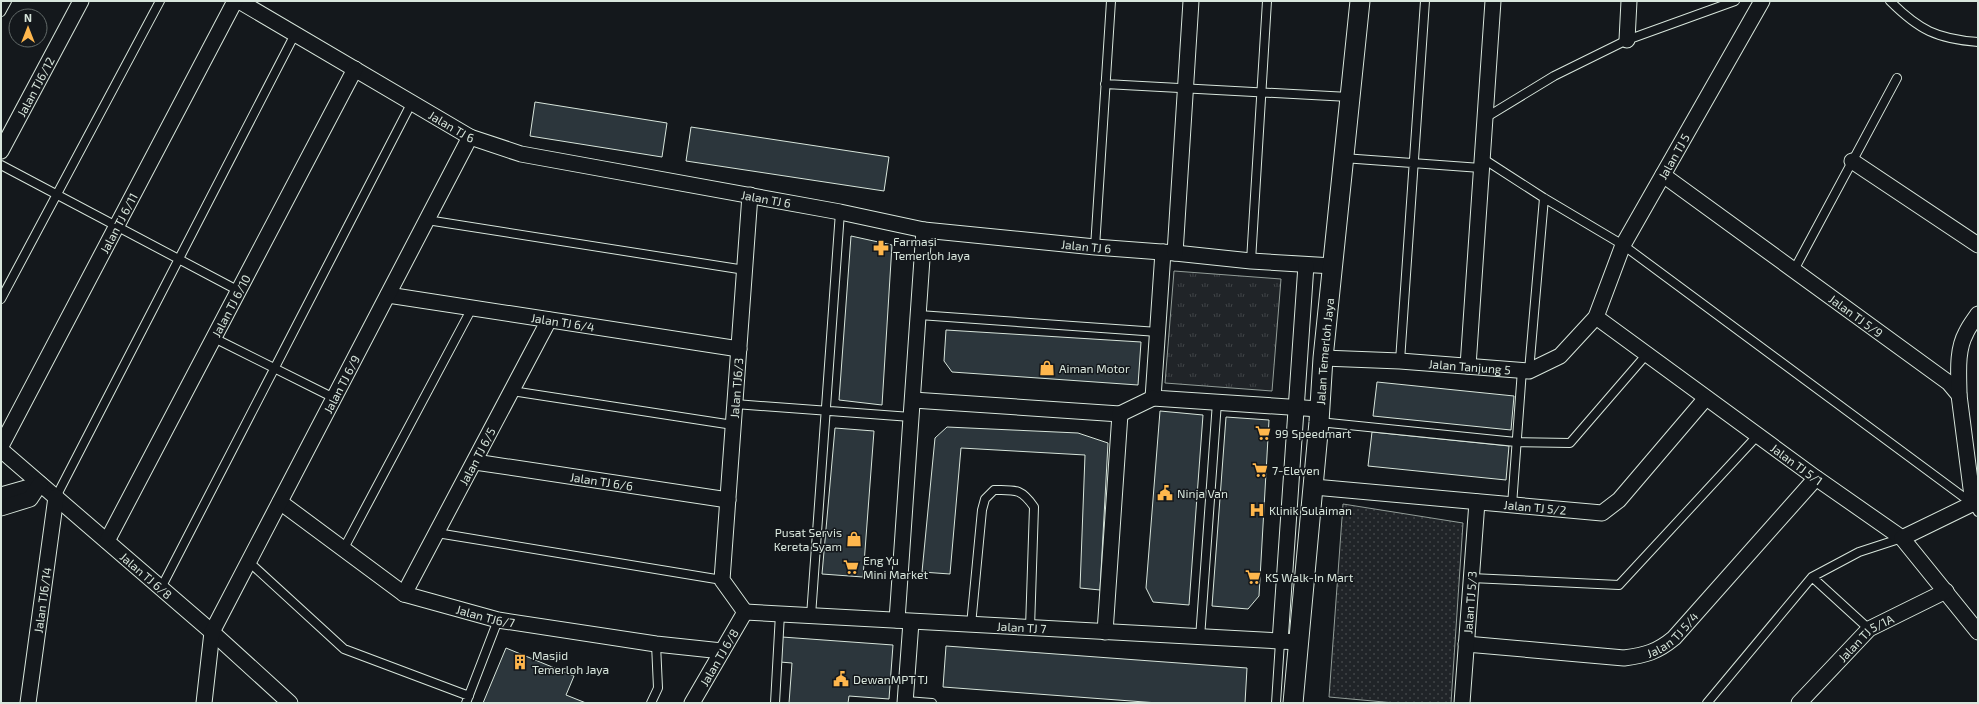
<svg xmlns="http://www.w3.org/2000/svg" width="1979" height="704" viewBox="0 0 1979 704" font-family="'Exo 2',sans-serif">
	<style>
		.grass { fill: url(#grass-dots); stroke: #939e99 }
		.park { fill: url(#park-tufts); stroke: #939e99 }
		.building { fill: #2c363c; stroke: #d8e6dc }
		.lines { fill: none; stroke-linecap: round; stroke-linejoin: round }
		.service-casing { stroke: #d8e6dc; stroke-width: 10 }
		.minor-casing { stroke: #d8e6dc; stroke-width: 17 }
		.tertiary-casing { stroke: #d8e6dc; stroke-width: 21 }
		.service { stroke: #14181c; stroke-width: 8 }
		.minor { stroke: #14181c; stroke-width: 15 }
		.tertiary { stroke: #14181c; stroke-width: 19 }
		.labels { text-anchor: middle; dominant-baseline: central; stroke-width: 3; stroke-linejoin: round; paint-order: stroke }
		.street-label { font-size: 12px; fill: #d8e6dc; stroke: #14181c }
		.poi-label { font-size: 12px; fill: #d8e6dc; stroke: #14181c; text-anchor: start }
	</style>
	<defs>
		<pattern id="grass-dots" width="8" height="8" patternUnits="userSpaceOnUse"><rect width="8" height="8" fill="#202428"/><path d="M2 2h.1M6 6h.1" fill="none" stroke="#404447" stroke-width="1.8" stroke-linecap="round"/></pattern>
		<pattern id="park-tufts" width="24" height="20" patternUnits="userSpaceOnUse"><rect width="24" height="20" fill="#202428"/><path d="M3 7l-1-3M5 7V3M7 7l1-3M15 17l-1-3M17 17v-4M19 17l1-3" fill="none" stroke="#404447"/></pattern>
	</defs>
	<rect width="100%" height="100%" fill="#14181c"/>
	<path class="grass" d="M 1343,504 L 1463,523 L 1451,703 L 1395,703 L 1329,697 Z"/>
	<path class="park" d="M 1174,271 L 1281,279 L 1272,391 L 1165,383 Z"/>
	<path class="building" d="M 535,102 L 667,123 L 662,157 L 530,136 Z
		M 691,127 L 889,157 L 884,191 L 686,161 Z
		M 851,236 L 892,245 L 882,405 L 839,400 Z
		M 946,330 L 1141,342 L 1138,385 L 952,372 L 944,361 Z
		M 1377,382 L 1514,396 L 1511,430 L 1373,416 Z
		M 1160,411 L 1203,415 L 1189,605 L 1153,602 L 1146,588 Z
		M 1226,417 L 1269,420 L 1259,596 L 1248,609 L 1212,606 Z
		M 947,427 L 1078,433 L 1108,443 L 1100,590 L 1080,588 L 1085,455 L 961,448 L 950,574 L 922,572 L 935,438 Z
		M 835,428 L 874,431 L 863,577 L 822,574 Z
		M 1372,432 L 1509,446 L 1506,480 L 1368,466 Z
		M 782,637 L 893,645 L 889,699 L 849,696 L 848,703 L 789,703 L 792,663 L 780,662 Z
		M 946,646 L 1247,668 L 1245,703 L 1158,703 L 943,687 Z
		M 506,648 L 574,676 L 566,695 L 586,703 L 483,703 Z"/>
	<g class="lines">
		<defs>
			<path id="service" d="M 1890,1 C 1919,30 1937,39 1978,42
				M 1,12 L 7,1
				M 1105,84 L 1349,97
				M 1485,118 L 1554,76 L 1627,40 L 1735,1
				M 1343,158 L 1481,168
				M 1482,158 L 1544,198 L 1623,245 L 1973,504 L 1978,512
				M 1,165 L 239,291
				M 427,220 L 745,270
				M 1095,247 L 1111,1
				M 1251,261 L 1267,1
				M 1794,270 L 1897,78
				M 1,299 L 160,1
				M 919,315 L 1158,332
				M 214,338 L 334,398
				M 1400,361 L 1425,1
				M 1529,371 L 1544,198
				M 512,391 L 733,425
				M 735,404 L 911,417
				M 1319,422 L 1516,442 L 1570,443 L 1646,355
				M 56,497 L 295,34
				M 1512,505 L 1522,370
				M 437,533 L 722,580
				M 343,550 L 472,308
				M 249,562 L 344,649 L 469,696
				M 1812,577 L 1869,629
				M 1471,578 L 1619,585 L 1758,435
				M 161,588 L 412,102
				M 811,616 L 840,212
				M 971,625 L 982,510 L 985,499 L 994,490 C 1015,490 1021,488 1034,507 L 1030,628
				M 1200,638 L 1217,402
				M 906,701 L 932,703
				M 466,703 L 498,620
				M 651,703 L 658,688 L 656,644
				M 775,703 L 780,614
				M 1276,703 L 1280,642
				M 1707,703 L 1812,577 L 1859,552 L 1902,538"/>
			<g id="minor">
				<path id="s1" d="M 239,1 L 470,137 L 521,154 L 840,212 L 924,230 L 1095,247 L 1175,253 L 1251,261 L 1333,266"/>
				<path d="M 1627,40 L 1629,1"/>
				<path id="s2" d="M 1,151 L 81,1"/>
				<path d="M 1852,161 L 1978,245"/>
				<path id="s3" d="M 1663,175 L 1949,383 L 1959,395 L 1973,504"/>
				<path d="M 1163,252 L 1153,398 L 1319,409"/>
				<path d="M 1175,253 L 1191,1"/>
				<path id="s4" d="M 388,295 L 739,349"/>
				<path id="s5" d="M 1596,317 L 1816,478 L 1902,538 L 1978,632"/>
				<path id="s6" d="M 1323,358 L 1400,361 L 1529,371 L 1560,356 L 1596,317 L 1623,245 L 1762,1"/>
				<path d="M 1468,366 L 1493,1"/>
				<path d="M 1959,395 C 1959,376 1956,351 1966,333 C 1969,326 1974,320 1978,314"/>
				<path d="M 913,400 L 1120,414 L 1105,632"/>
				<path d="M 1120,414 L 1153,398"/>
				<path id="s7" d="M 1,446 L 235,1"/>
				<path id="s8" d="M 1,450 L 212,632 L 290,703"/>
				<path id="s9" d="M 475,462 L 728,500"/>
				<path id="s10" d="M 1314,487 L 1602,513 L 1619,500 L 1706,398"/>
				<path d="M 1,495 L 40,484"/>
				<path id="s11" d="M 280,502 L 404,594 L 498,620 L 656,644 L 722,651"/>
				<path d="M 1,508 L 30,499 L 40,484"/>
				<path d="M 1902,538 L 1978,501"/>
				<path id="s12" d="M 107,541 L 355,69"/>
				<path id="s13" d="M 404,594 L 549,320"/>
				<path id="s14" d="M 745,612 L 1298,642"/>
				<path id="s15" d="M 745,612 L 722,580 L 750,195"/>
				<path d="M 897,620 L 924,230"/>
				<path d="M 1280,642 L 1306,265"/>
				<path id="s16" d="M 1466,644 L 1624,658 C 1646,655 1657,652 1674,638 L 1816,478"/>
				<path id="s17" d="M 28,703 L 56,497"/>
				<path id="s18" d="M 204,703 L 212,632 L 470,137"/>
				<path id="s19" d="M 692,703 L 745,612"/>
				<path d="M 905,703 L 911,622"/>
				<path id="s20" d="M 1462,703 L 1477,502"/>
				<path id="s21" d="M 1799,703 L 1869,629 L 1946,591"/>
			</g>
			<g id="tertiary">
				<path id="s22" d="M 1293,703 L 1319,422 L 1323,358 L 1360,1"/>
			</g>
		</defs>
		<use href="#service" class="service-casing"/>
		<use href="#minor" class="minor-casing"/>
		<use href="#tertiary" class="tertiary-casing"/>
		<use href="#service" class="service"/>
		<use href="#minor" class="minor"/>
		<use href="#tertiary" class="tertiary"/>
	</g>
	<defs>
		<symbol id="pharmacy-bare" viewBox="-9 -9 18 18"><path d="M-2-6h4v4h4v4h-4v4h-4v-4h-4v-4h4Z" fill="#ffb74d" stroke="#14181c" stroke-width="2.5" paint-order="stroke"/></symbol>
		<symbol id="shop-bare" viewBox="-9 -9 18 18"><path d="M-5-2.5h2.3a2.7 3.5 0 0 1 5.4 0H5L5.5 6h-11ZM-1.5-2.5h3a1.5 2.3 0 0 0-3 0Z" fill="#ffb74d" stroke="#14181c" stroke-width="2.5" paint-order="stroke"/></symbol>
		<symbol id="supermarket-bare" viewBox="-9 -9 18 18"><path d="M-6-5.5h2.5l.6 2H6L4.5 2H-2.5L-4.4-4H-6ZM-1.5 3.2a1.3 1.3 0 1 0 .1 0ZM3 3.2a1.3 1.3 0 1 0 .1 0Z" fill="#ffb74d" stroke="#14181c" stroke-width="2.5" paint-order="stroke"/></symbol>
		<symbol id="civic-bare" viewBox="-9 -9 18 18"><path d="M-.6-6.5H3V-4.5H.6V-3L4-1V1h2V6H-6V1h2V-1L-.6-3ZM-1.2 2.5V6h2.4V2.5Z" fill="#ffb74d" stroke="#14181c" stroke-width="2.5" paint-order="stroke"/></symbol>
		<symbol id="hospital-bare" viewBox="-9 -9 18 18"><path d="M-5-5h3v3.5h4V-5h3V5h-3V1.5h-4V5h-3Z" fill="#ffb74d" stroke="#14181c" stroke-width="2.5" paint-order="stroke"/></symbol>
		<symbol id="building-bare" viewBox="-9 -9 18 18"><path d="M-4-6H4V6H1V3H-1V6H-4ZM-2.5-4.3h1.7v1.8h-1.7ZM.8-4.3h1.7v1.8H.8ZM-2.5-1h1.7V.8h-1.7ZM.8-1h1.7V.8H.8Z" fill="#ffb74d" stroke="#14181c" stroke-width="2.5" paint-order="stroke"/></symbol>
	</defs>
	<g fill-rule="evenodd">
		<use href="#pharmacy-bare" x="870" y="237" width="22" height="22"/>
		<use href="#shop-bare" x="1036" y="357" width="22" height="22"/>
		<use href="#supermarket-bare" x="1252" y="422" width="22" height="22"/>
		<use href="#supermarket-bare" x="1249" y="459" width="22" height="22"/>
		<use href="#civic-bare" x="1154" y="482" width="22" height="22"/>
		<use href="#hospital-bare" x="1246" y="499" width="22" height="22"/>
		<use href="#shop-bare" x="843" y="528" width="22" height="22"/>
		<use href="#supermarket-bare" x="840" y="556" width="22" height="22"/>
		<use href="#supermarket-bare" x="1242" y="566" width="22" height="22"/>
		<use href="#building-bare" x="509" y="651" width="22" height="22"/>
		<use href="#civic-bare" x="830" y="668" width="22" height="22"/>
	</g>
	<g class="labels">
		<g class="street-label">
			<text stroke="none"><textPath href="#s2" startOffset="73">Jalan TJ6/12</textPath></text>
			<text stroke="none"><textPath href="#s1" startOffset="247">Jalan TJ 6</textPath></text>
			<text stroke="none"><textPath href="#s6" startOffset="473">Jalan TJ 5</textPath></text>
			<text stroke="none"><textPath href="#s1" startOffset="571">Jalan TJ 6</textPath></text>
			<text stroke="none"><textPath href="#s7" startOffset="252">Jalan TJ 6/11</textPath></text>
			<text stroke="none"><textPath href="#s1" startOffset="895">Jalan TJ 6</textPath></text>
			<text stroke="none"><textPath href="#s12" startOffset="266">Jalan TJ 6/10</textPath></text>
			<text stroke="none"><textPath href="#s3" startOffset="239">Jalan TJ 5/9</textPath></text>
			<text stroke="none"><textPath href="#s4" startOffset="177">Jalan TJ 6/4</textPath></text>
			<text stroke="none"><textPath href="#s22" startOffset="353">Jalan Temerloh Jaya</textPath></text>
			<text stroke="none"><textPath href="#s6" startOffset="147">Jalan Tanjung 5</textPath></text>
			<text stroke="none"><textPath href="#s18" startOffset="351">Jalan TJ 6/9</textPath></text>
			<text stroke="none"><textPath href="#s15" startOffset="232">Jalan TJ6/3</textPath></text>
			<text stroke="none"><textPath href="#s13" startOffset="156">Jalan TJ 6/5</textPath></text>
			<text stroke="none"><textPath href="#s5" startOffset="249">Jalan TJ 5/1</textPath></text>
			<text stroke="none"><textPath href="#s9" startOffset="128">Jalan TJ 6/6</textPath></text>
			<text stroke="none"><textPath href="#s10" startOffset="222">Jalan TJ 5/2</textPath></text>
			<text stroke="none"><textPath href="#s8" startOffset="192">Jalan TJ 6/8</textPath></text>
			<text stroke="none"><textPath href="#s17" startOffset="104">Jalan TJ6/14</textPath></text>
			<text stroke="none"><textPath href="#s20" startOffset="101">Jalan TJ 5/3</textPath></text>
			<text stroke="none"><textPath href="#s11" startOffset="239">Jalan TJ6/7</textPath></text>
			<text stroke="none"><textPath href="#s14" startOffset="277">Jalan TJ 7</textPath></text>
			<text stroke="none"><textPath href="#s16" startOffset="214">Jalan TJ 5/4</textPath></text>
			<text stroke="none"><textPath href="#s21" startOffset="94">Jalan TJ 5/1A</textPath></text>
			<text stroke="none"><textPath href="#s19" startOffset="53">Jalan TJ 6/8</textPath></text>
		</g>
		<g class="poi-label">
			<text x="893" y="241">Farmasi<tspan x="893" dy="14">Temerloh Jaya</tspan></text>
			<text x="1059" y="368">Aiman Motor</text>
			<text x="1275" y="433">99 Speedmart</text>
			<text x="1272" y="470">7-Eleven</text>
			<text x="1177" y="493">Ninja Van</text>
			<text x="1269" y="510">Klinik Sulaiman</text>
			<text x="842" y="532" text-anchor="end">Pusat Servis<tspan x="842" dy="14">Kereta Syam</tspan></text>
			<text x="863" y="560">Eng Yu<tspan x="863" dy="14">Mini Market</tspan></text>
			<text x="1265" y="577">KS Walk-In Mart</text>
			<text x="532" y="655">Masjid<tspan x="532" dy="14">Temerloh Jaya</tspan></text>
			<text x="853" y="679">DewanMPT TJ</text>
		</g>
	</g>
	<rect width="1979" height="704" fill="none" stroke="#d8e6dc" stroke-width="4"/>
	<g transform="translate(28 28)"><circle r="19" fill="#14181c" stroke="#626a69"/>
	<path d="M0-3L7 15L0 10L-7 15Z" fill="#ffb74d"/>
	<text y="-6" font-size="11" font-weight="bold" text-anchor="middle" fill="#d8e6dc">N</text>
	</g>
</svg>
